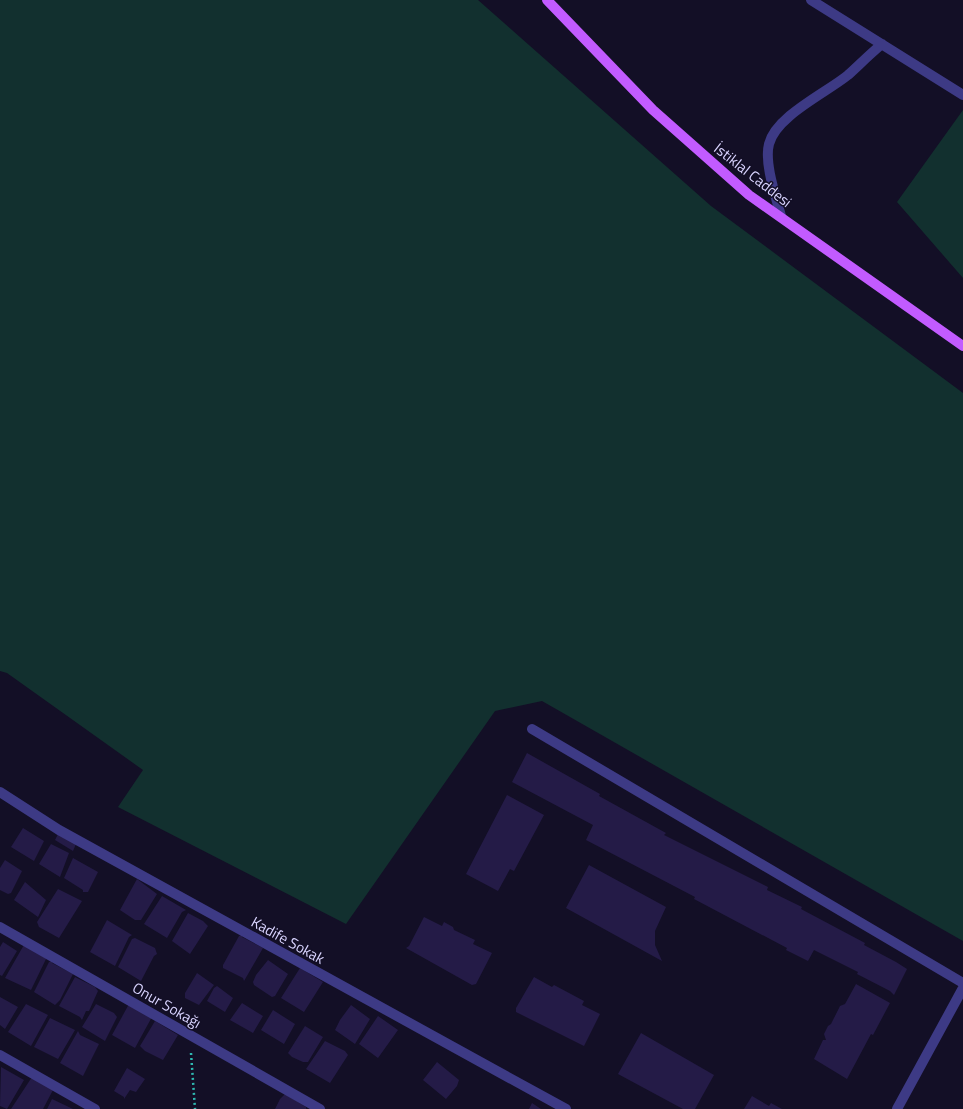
<svg xmlns="http://www.w3.org/2000/svg" width="963" height="1109" viewBox="0 0 963 1109" font-family="'Titillium Web',sans-serif">
	<style>
		.green { fill: #12302f }
		.building { fill: #241b47 }
		.lines { fill: none; stroke-linecap: round; stroke-linejoin: round }
		.path { stroke: #2fb8b0; stroke-width: 2.5; stroke-dasharray: 2 3; stroke-linecap: butt }
		.minor { stroke: #3d3a85; stroke-width: 10 }
		.major { stroke: #c25bff; stroke-width: 10 }
		.labels { text-anchor: middle; dominant-baseline: central; stroke-width: 3; stroke-linejoin: round; paint-order: stroke }
		.street-label { font-size: 15px; fill: #d9d4ff; stroke: #130f26 }
	</style>
	<rect width="100%" height="100%" fill="#130f26"/>
	<path class="green" d="M 0,0 L 478,0 L 711,206 L 963,393 L 963,941 L 542,701 L 495,711 L 346,924 L 118,807 L 143,770 L 7,673 L 0,671 Z
		M 963,110 L 963,278 L 897,202 Z"/>
	<path class="building" d="M 527,753 L 600,794 L 599,796 L 666,833 L 664,835 L 768,887 L 767,890 L 802,907 L 801,909 L 865,943 L 864,945 L 896,962 L 907,969 L 894,995 L 890,991 L 857,974 L 858,972 L 814,950 L 808,961 L 786,950 L 787,948 L 694,899 L 695,897 L 586,840 L 593,825 L 512,782 Z
		M 507,795 L 544,815 L 514,871 L 510,869 L 498,891 L 466,874 Z
		M 23,828 L 44,841 L 34,861 L 11,847 Z
		M 58,834 L 76,844 L 73,851 L 55,840 Z
		M 51,844 L 69,853 L 60,877 L 39,864 Z
		M 73,858 L 98,872 L 88,892 L 83,892 L 83,890 L 64,878 Z
		M 5,860 L 22,871 L 11,893 L 8,894 L 0,890 L 0,868 Z
		M 589,865 L 666,907 L 655,931 L 655,945 L 662,961 L 566,908 Z
		M 137,879 L 157,894 L 141,920 L 135,920 L 120,910 Z
		M 25,882 L 46,900 L 38,917 L 14,900 Z
		M 58,889 L 82,901 L 59,938 L 39,927 L 37,922 Z
		M 162,896 L 186,910 L 182,912 L 167,938 L 144,924 Z
		M 188,913 L 203,921 L 208,926 L 190,954 L 172,941 Z
		M 424,917 L 442,926 L 444,922 L 453,927 L 454,930 L 475,940 L 473,944 L 492,953 L 476,984 L 472,985 L 406,948 L 409,946 Z
		M 107,920 L 132,935 L 129,937 L 115,966 L 90,952 Z
		M 242,935 L 242,937 L 263,948 L 244,981 L 243,978 L 223,968 L 223,965 L 239,936 Z
		M 135,938 L 155,948 L 157,954 L 154,956 L 141,981 L 118,967 L 132,939 Z
		M 3,942 L 17,951 L 2,976 L 0,975 L 0,947 Z
		M 25,943 L 48,960 L 46,959 L 31,990 L 5,978 Z
		M 268,960 L 288,974 L 275,996 L 272,997 L 254,985 L 253,982 L 256,975 Z
		M 52,961 L 52,963 L 73,974 L 60,1000 L 55,1005 L 34,992 L 49,962 Z
		M 300,968 L 323,982 L 304,1012 L 281,998 Z
		M 197,973 L 214,985 L 199,1005 L 185,998 L 185,993 Z
		M 75,977 L 95,987 L 98,991 L 89,1011 L 86,1011 L 82,1020 L 80,1017 L 59,1006 Z
		M 534,977 L 552,987 L 554,985 L 584,1001 L 582,1005 L 600,1014 L 584,1046 L 516,1012 L 516,1008 Z
		M 856,984 L 890,1003 L 873,1035 L 871,1034 L 847,1079 L 814,1059 L 823,1040 L 826,1040 L 824,1034 L 828,1026 L 831,1024 L 840,1006 L 845,1004 Z
		M 217,986 L 233,998 L 225,1012 L 207,1001 L 214,988 Z
		M 0,997 L 18,1007 L 5,1029 L 0,1025 Z
		M 242,1003 L 263,1016 L 253,1033 L 230,1020 Z
		M 26,1004 L 48,1015 L 31,1046 L 8,1032 Z
		M 96,1004 L 114,1013 L 117,1017 L 105,1041 L 82,1027 Z
		M 129,1004 L 153,1015 L 135,1048 L 112,1035 Z
		M 351,1005 L 370,1019 L 355,1044 L 335,1030 L 340,1020 Z
		M 273,1010 L 295,1024 L 284,1044 L 261,1030 Z
		M 378,1016 L 398,1030 L 378,1058 L 359,1044 Z
		M 50,1018 L 75,1030 L 58,1059 L 34,1047 Z
		M 155,1021 L 178,1035 L 163,1060 L 145,1051 L 140,1046 Z
		M 305,1026 L 323,1037 L 308,1062 L 303,1062 L 292,1057 L 288,1053 Z
		M 78,1031 L 80,1035 L 99,1044 L 83,1076 L 60,1063 Z
		M 641,1033 L 714,1075 L 695,1109 L 683,1109 L 618,1074 Z
		M 325,1041 L 345,1051 L 348,1055 L 330,1083 L 306,1069 Z
		M 437,1062 L 459,1080 L 457,1086 L 446,1099 L 423,1080 Z
		M 1,1067 L 24,1080 L 7,1109 L 0,1106 Z
		M 127,1068 L 145,1079 L 136,1092 L 130,1090 L 124,1099 L 124,1097 L 114,1091 Z
		M 32,1077 L 53,1090 L 43,1109 L 11,1109 Z
		M 285,1094 L 306,1107 L 306,1109 L 275,1109 L 280,1099 Z
		M 752,1096 L 769,1106 L 771,1103 L 782,1109 L 744,1109 Z
		M 52,1099 L 73,1109 L 47,1109 Z
		M 532,1103 L 541,1109 L 529,1109 Z"/>
	<g class="lines">
		<path class="path" d="M 191,1053 L 195,1109"/>
		<path class="minor" d="M 811,0 L 963,95
			M 781,216 C 776,197 764,163 769,144 C 776,116 826,93 848,75 C 859,65 870,54 882,44
			M 532,729 L 963,983
			M 0,792 L 59,830 L 566,1109
			M 0,927 L 320,1109
			M 0,1055 L 95,1109
			M 897,1109 L 963,988"/>
		<path class="major" d="M 547,0 L 653,110 L 749,195 L 963,346"/>
	</g>
	<g class="labels">
		<g class="street-label">
			<text transform="translate(753 175) rotate(38)">İstiklal Caddesi</text>
			<text transform="translate(288 940) rotate(29)">Kadife Sokak</text>
			<text transform="translate(167 1005) rotate(30)">Onur Sokağı</text>
		</g>
	</g>
</svg>
